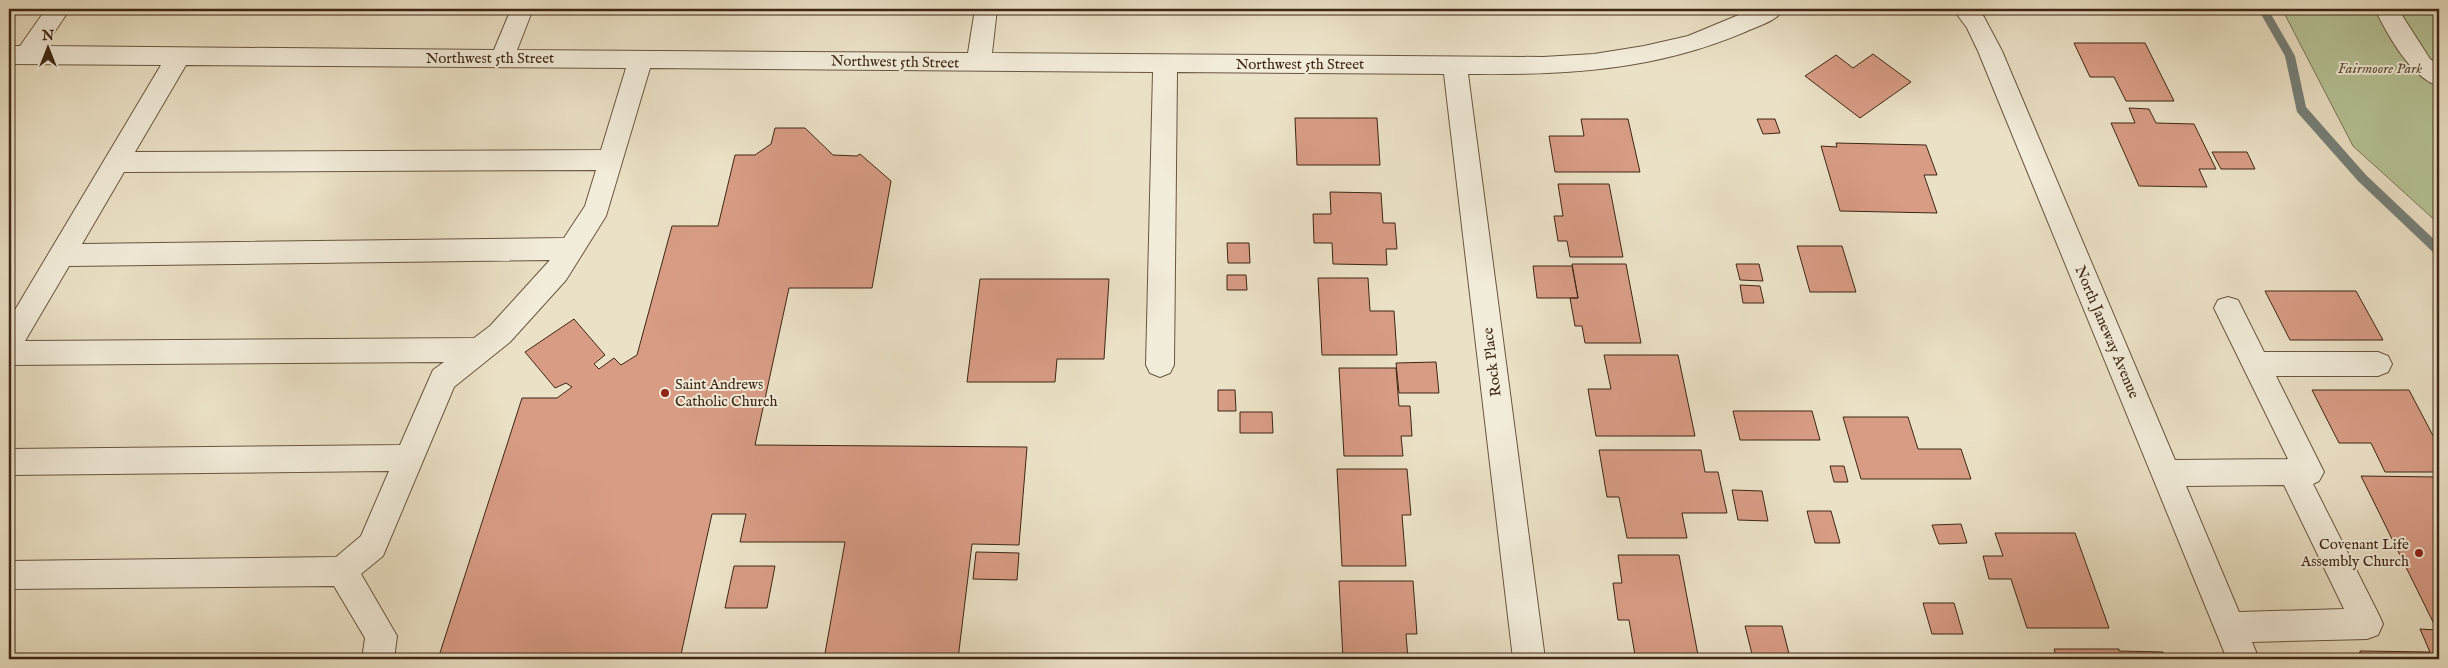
<svg xmlns="http://www.w3.org/2000/svg" width="2448" height="668" viewBox="0 0 2448 668" font-family="'IM FELL English',serif">
	<style>
		.green { fill: #b6c396; stroke: #7a7555 }
		.lines { fill: none; stroke-linecap: round; stroke-linejoin: round }
		.stream { fill: #768079; fill-rule: evenodd }
		.building { fill: #d89c85; stroke: #3e2714 }
		.minor-casing { stroke: #695640; stroke-width: 2 }
		.minor { fill: #f2ecda; fill-rule: evenodd }
		.poi-dot { fill: #8f2418; stroke: #f2ecda; stroke-width: 2 }
		.labels { text-anchor: middle; dominant-baseline: central; stroke-width: 4; stroke-linejoin: round; paint-order: stroke }
		.street-label { font-size: 15px; fill: #3e2714; stroke: #f2ecda }
		.park-label { font-size: 15px; font-style: italic; fill: #5c4e34; stroke: #f2ecda }
		.poi-label { font-size: 15px; fill: #3e2714; stroke: #f2ecda; text-anchor: start }
	</style>
	<rect width="100%" height="100%" fill="#ebe1c6"/>
	<filter id="stains"><feTurbulence type="fractalNoise" baseFrequency=".004" numOctaves="4"/><feColorMatrix values="0 0 0 0 .2 0 0 0 0 .09 0 0 0 0 .02 0 0 0 .5 -.17"/></filter>
	<radialGradient id="worn" r=".72"><stop offset=".6" stop-color="#630" stop-opacity="0"/><stop offset="1" stop-color="#630" stop-opacity=".3"/></radialGradient>
	<path class="green" d="M 2282,9 L 2439,9 L 2439,224 L 2353,146 Z"/>
	<g class="lines">
		<path class="stream" d="M 2258,9 L 2268,9 L 2295,56 L 2306,107 L 2366,175 L 2439,244 L 2439,256 L 2435,254 L 2358,181 L 2297,112 L 2285,56 Z"/>
	</g>
	<path class="building" d="M 682,9 L 681,10 L 600,10 L 600,9 Z
		M 841,9 L 911,9 L 841,10 Z
		M 1063,9 L 1115,9 L 1115,13 L 1062,13 Z
		M 2074,43 L 2145,43 L 2174,101 L 2126,101 L 2114,77 L 2090,77 Z
		M 1873,54 L 1911,82 L 1860,118 L 1805,76 L 1836,55 L 1853,68 Z
		M 2129,108 L 2149,109 L 2156,123 L 2194,124 L 2216,169 L 2199,169 L 2207,187 L 2139,186 L 2111,123 L 2135,123 Z
		M 1295,118 L 1377,118 L 1380,165 L 1297,165 Z
		M 1581,119 L 1628,119 L 1640,172 L 1555,172 L 1549,136 L 1584,136 Z
		M 1757,119 L 1775,119 L 1780,133 L 1763,134 Z
		M 775,128 L 805,128 L 833,155 L 857,156 L 860,154 L 891,181 L 872,288 L 789,288 L 755,445 L 1027,447 L 1019,545 L 972,544 L 958,659 L 824,659 L 845,542 L 740,542 L 746,514 L 712,514 L 680,659 L 438,659 L 522,398 L 557,398 L 572,387 L 566,383 L 555,388 L 525,352 L 574,319 L 605,355 L 594,364 L 599,369 L 614,358 L 621,365 L 637,355 L 672,226 L 718,226 L 735,155 L 755,155 L 771,144 Z
		M 1836,143 L 1926,145 L 1937,175 L 1924,175 L 1937,213 L 1840,211 L 1821,146 L 1837,147 Z
		M 2212,152 L 2247,152 L 2255,169 L 2221,169 Z
		M 1558,184 L 1609,184 L 1623,257 L 1570,257 L 1567,241 L 1558,241 L 1554,216 L 1563,216 Z
		M 1330,192 L 1381,193 L 1383,223 L 1395,223 L 1397,249 L 1386,249 L 1387,265 L 1333,264 L 1332,243 L 1314,243 L 1313,214 L 1331,214 Z
		M 1227,243 L 1249,243 L 1250,263 L 1228,263 Z
		M 1797,246 L 1842,246 L 1856,292 L 1810,292 Z
		M 1572,264 L 1626,264 L 1641,343 L 1585,343 L 1582,326 L 1575,326 L 1570,298 L 1578,298 Z
		M 1736,264 L 1759,264 L 1763,281 L 1740,280 Z
		M 1533,266 L 1572,266 L 1578,298 L 1537,298 Z
		M 1227,275 L 1246,275 L 1247,290 L 1227,290 Z
		M 1318,278 L 1368,278 L 1370,311 L 1394,311 L 1397,355 L 1322,355 Z
		M 980,279 L 1109,279 L 1104,359 L 1057,359 L 1055,382 L 967,382 Z
		M 1740,285 L 1760,286 L 1764,303 L 1743,303 Z
		M 2265,291 L 2356,291 L 2383,340 L 2290,340 Z
		M 1604,355 L 1678,355 L 1695,436 L 1596,436 L 1588,389 L 1611,389 Z
		M 1436,362 L 1439,393 L 1399,393 L 1396,363 Z
		M 1339,368 L 1396,368 L 1399,406 L 1410,406 L 1412,436 L 1401,436 L 1403,456 L 1344,456 Z
		M 1218,390 L 1235,390 L 1236,411 L 1218,411 Z
		M 2312,390 L 2409,390 L 2439,447 L 2439,472 L 2385,472 L 2371,443 L 2339,443 Z
		M 1733,411 L 1812,411 L 1820,440 L 1740,440 Z
		M 1240,412 L 1272,412 L 1273,433 L 1240,433 Z
		M 1843,417 L 1908,417 L 1918,449 L 1961,449 L 1971,479 L 1861,479 Z
		M 1599,450 L 1701,450 L 1705,472 L 1718,472 L 1727,513 L 1682,513 L 1687,538 L 1627,538 L 1619,497 L 1607,497 Z
		M 1830,466 L 1844,466 L 1848,482 L 1834,482 Z
		M 1337,469 L 1407,469 L 1411,515 L 1402,515 L 1406,566 L 1342,566 Z
		M 2361,476 L 2439,477 L 2439,659 L 2360,659 L 2360,651 L 2430,652 L 2420,629 L 2437,630 Z
		M 1732,490 L 1762,491 L 1768,521 L 1738,520 Z
		M 1807,511 L 1831,511 L 1840,543 L 1815,543 Z
		M 1961,524 L 1967,543 L 1939,544 L 1932,525 Z
		M 1995,533 L 2075,533 L 2109,628 L 2027,628 L 2011,579 L 1989,579 L 1983,556 L 2003,556 Z
		M 976,552 L 1019,553 L 1017,580 L 973,579 Z
		M 1618,555 L 1679,555 L 1698,655 L 1635,655 L 1629,620 L 1618,620 L 1613,583 L 1622,583 Z
		M 734,566 L 775,566 L 767,608 L 725,608 Z
		M 1339,581 L 1413,581 L 1417,634 L 1406,634 L 1408,659 L 1343,659 Z
		M 1923,603 L 1954,603 L 1963,634 L 1932,634 Z
		M 1745,626 L 1782,626 L 1789,654 L 1752,654 Z
		M 2054,649 L 2119,649 L 2119,651 L 2163,652 L 2166,659 L 2057,659 Z"/>
	<g class="lines">
		<defs>
			<path id="minor" d="M 46,9 L 70,9 L 45,46 L 494,50 L 511,9 L 533,9 L 517,50 L 968,53 L 975,9 L 997,9 L 992,53 L 1543,57 L 1594,54 L 1644,46 L 1688,36 L 1753,9 L 1784,9 C 1777,21 1758,26 1745,32 C 1653,71 1566,75 1468,74 L 1545,659 L 1513,659 L 1444,74 L 1177,72 L 1174,365 L 1170,373 L 1160,377 L 1150,373 L 1146,365 L 1153,72 L 650,68 L 606,216 L 566,280 L 510,342 L 454,387 L 383,556 L 361,574 L 397,636 L 394,659 L 362,659 L 365,638 L 334,586 L 9,589 L 9,561 L 336,557 L 361,536 L 389,471 L 9,475 L 9,449 L 400,445 L 433,370 L 444,362 L 9,365 L 9,320 L 161,65 L 9,64 L 9,46 L 20,46 ZM 186,65 L 626,68 L 601,150 L 135,152 ZM 596,170 L 585,206 L 564,238 L 82,244 L 124,172 ZM 550,260 L 490,326 L 474,338 L 25,341 L 69,266 Z
				M 1953,9 L 1977,9 L 1984,17 L 2002,51 L 2175,460 L 2288,459 L 2214,308 L 2218,300 L 2228,297 L 2238,300 L 2264,352 L 2378,352 L 2388,356 L 2392,364 L 2388,372 L 2378,376 L 2276,376 L 2324,472 L 2319,481 L 2313,484 L 2378,613 L 2383,624 L 2378,635 L 2367,639 L 2252,642 L 2259,659 L 2227,659 L 1978,51 L 1967,28 ZM 2284,485 L 2344,609 L 2239,612 L 2186,486 Z
				M 2375,9 L 2398,9 L 2430,59 L 2439,65 L 2439,86 C 2411,78 2387,34 2375,9 Z"/>
		</defs>
		<use href="#minor" class="minor-casing"/>
		<use href="#minor" class="minor"/>
	</g>
	<g class="poi-dot">
		<circle cx="665" cy="393" r="5"/>
		<circle cx="2419" cy="553" r="5"/>
	</g>
	<g class="labels">
		<g class="street-label">
			<text x="490" y="58">Northwest 5th Street</text>
			<text transform="translate(895 62) rotate(1)">Northwest 5th Street</text>
			<text x="1300" y="64">Northwest 5th Street</text>
			<text transform="translate(2107 332) rotate(67)">North Janeway Avenue</text>
			<text transform="translate(1492 362) rotate(-97)">Rock Place</text>
		</g>
		<g class="park-label">
			<text x="2380" y="68">Fairmoore Park</text>
		</g>
		<g class="poi-label">
			<text x="675" y="384">Saint Andrews<tspan x="675" dy="17">Catholic Church</tspan></text>
			<text x="2409" y="544" text-anchor="end">Covenant Life<tspan x="2409" dy="17">Assembly Church</tspan></text>
		</g>
	</g>
	<rect width="2448" height="668" fill="none" stroke="#ebe1c6" stroke-width="30"/>
	<rect x="10" y="10" width="2428" height="648" fill="none" stroke="#3e2714" stroke-width="2.5"/>
	<rect x="15" y="15" width="2418" height="638" fill="none" stroke="#3e2714"/>
	<g transform="translate(48 48)" stroke="#f2ecda" stroke-width="4" paint-order="stroke">
	<path d="M0-4L9 19L0 12L-9 19Z" fill="#3e2714"/>
	<text y="-8" font-size="14" font-weight="bold" text-anchor="middle" fill="#3e2714">N</text>
	</g>
	<rect width="100%" height="100%" filter="url(#stains)"/>
	<rect width="100%" height="100%" fill="url(#worn)"/>
</svg>
